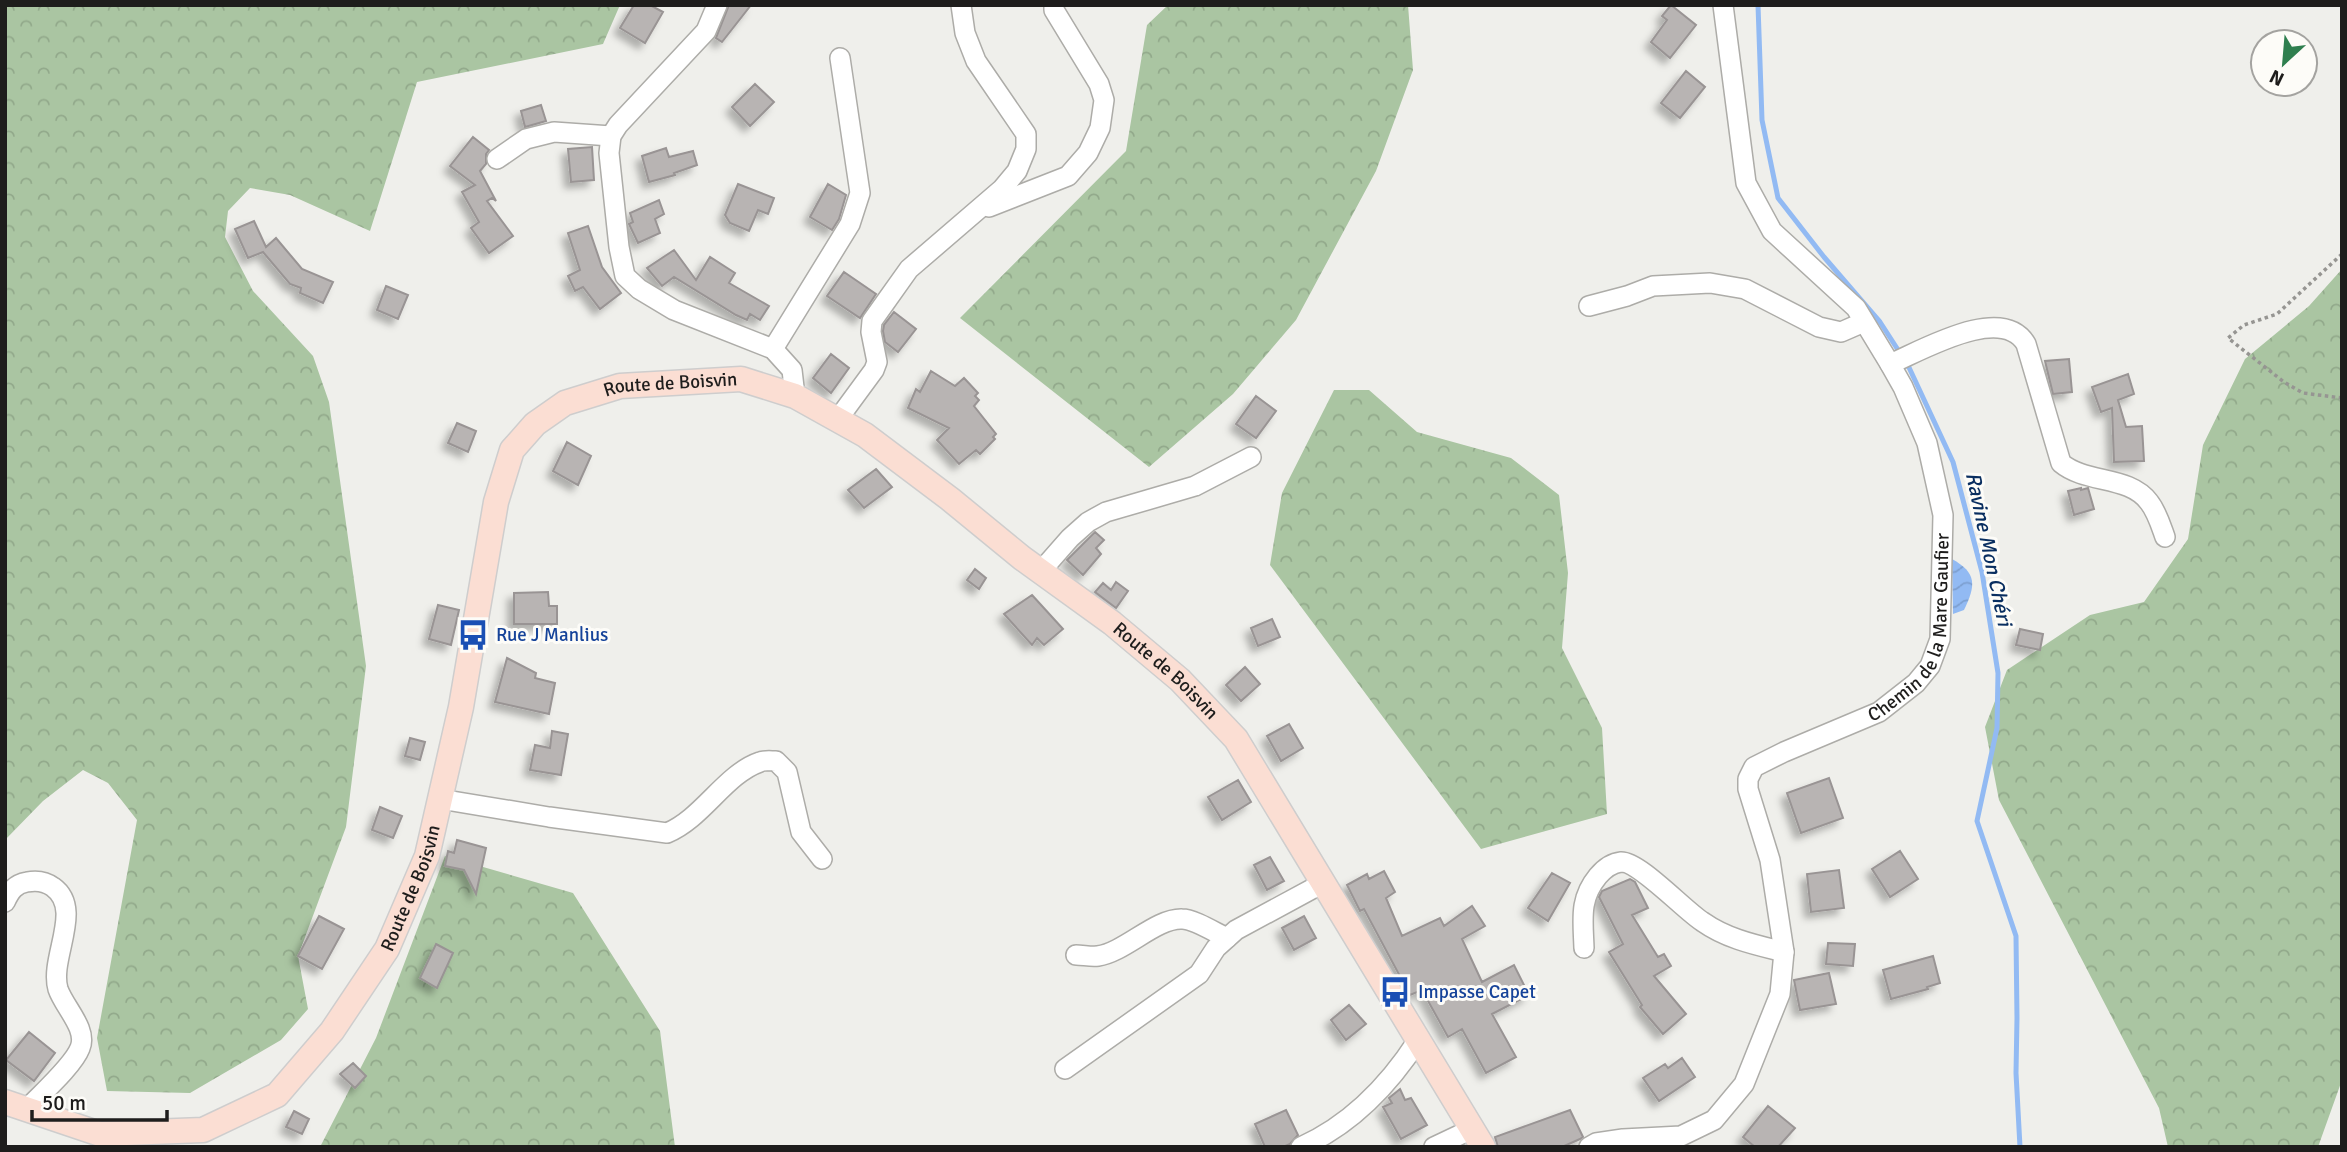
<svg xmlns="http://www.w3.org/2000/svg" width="2347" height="1152" viewBox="0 0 2347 1152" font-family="Signika,sans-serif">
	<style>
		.forest { fill: url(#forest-crowns) }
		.water { fill: url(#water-waves) }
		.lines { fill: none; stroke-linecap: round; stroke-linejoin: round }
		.stream { stroke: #92baf3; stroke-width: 5 }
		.building { fill: #b8b4b3; stroke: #999494; stroke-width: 2; filter: url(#shadow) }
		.minor-casing { stroke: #adaca8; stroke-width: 22 }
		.major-casing { stroke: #cecdcd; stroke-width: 27 }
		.path { stroke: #969592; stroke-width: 3.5; stroke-dasharray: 3.5 3.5; stroke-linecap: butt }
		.minor { stroke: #fff; stroke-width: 19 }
		.major { stroke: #fbded3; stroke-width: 24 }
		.labels { text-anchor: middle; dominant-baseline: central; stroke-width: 6; stroke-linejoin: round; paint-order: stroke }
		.street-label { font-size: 19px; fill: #1e1d1c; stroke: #fdfcf8 }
		.transit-label { font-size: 19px; fill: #164399; stroke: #fdfcf8; text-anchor: start }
		.water-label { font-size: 21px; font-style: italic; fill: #092e60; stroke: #fdfcf8 }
	</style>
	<defs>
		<pattern id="forest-crowns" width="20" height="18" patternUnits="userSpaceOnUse" patternTransform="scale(1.75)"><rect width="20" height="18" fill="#aac5a2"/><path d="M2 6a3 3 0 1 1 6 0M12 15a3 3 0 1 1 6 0" fill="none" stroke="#92a98b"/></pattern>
		<pattern id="water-waves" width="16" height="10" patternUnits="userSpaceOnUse" patternTransform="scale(1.75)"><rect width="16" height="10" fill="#92baf3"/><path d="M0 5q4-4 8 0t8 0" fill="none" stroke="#7d9fd0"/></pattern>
		<filter id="shadow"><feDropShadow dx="-6" dy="6" stdDeviation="3.5" flood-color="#0004"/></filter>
	</defs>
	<rect width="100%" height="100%" fill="#efefeb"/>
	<path class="forest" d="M 5,5 L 620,5 L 603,44 L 417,82 L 370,231 L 290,195 L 250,188 L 228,211 L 225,237 L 253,291 L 313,356 L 329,402 L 366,666 L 346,827 L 298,956 L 308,1009 L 281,1040 L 190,1093 L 107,1091 L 97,1038 L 137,820 L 108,783 L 83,770 L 43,801 L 5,840 Z
		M 1168,5 L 1408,5 L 1413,70 L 1376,171 L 1296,320 L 1233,394 L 1149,467 L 960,318 L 1126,151 L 1147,25 Z
		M 2342,269 L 2342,1080 L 2318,1147 L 2168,1147 L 2159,1108 L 1999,800 L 1985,727 L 2007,670 L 2090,615 L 2144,602 L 2188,539 L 2203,445 L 2245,359 L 2309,306 Z
		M 1334,390 L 1369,390 L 1417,432 L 1511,458 L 1559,495 L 1568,573 L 1562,648 L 1602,728 L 1607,814 L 1481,849 L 1270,565 L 1282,493 Z
		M 445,856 L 573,893 L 660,1031 L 675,1147 L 320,1147 L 376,1038 Z"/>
	<path class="water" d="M 1952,559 C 1977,573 1976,585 1964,610 L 1953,614 Z"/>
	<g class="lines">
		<path class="stream" d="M 1758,5 L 1762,120 L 1778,198 L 1824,257 L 1880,322 L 1900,353
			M 1906,361 L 1953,462 L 1982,572 L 1998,673 L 1997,728 L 1977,821 L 2016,936 L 2017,1018 L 2016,1073 L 2020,1147"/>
	</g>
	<path class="building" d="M 634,5 L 650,5 L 663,12 L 645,43 L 620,28 Z
		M 729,5 L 751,5 L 722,42 L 716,38 Z
		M 1671,5 L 1696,25 L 1670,58 L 1651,42 L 1667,20 L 1662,16 Z
		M 1686,71 L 1705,87 L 1680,118 L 1661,103 Z
		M 755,84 L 774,102 L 750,126 L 732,107 Z
		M 541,105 L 546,121 L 525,127 L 521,111 Z
		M 473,137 L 489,150 L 486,154 L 486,164 L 480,171 L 496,201 L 492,198 L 487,201 L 513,236 L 489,253 L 471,228 L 479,222 L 462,192 L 475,185 L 450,166 Z
		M 592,147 L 594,180 L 571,182 L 568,149 Z
		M 666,148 L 669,157 L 693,151 L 697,165 L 674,173 L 675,175 L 649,182 L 642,156 Z
		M 738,184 L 774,198 L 768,214 L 758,210 L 749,231 L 730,223 L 725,215 Z
		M 828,184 L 846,195 L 839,219 L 832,230 L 810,217 Z
		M 659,200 L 664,214 L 655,219 L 660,233 L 638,243 L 629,224 L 633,222 L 630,213 Z
		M 254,221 L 266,247 L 276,238 L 302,269 L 333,282 L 323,303 L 300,293 L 301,288 L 290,284 L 263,252 L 248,258 L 235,229 Z
		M 588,226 L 602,267 L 621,293 L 600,309 L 583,287 L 575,291 L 568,276 L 580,270 L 568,233 Z
		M 674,250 L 696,280 L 710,257 L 735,273 L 729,283 L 769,306 L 760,320 L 750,314 L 747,320 L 736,315 L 674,277 L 662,286 L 647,268 Z
		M 844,272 L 876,294 L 860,318 L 827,296 Z
		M 386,286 L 408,295 L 398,319 L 377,310 Z
		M 894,312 L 916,329 L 898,352 L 885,342 L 883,331 L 884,325 Z
		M 831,354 L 849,368 L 831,393 L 813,378 Z
		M 2069,359 L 2072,392 L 2053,394 L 2045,361 Z
		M 931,371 L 955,386 L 964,378 L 978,393 L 975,396 L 979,400 L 974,406 L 996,434 L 993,437 L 995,439 L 980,454 L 976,450 L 959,464 L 937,440 L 949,428 L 908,408 L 916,389 L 920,392 Z
		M 2128,374 L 2134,394 L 2118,400 L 2126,427 L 2142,426 L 2144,461 L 2114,462 L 2112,408 L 2101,412 L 2092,387 Z
		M 1256,396 L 1276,411 L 1256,438 L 1236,424 Z
		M 457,423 L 476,431 L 468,452 L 448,443 Z
		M 567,442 L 591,456 L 578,485 L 553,471 Z
		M 876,469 L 892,487 L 864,508 L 848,490 Z
		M 2081,488 L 2081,490 L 2088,488 L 2094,509 L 2074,515 L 2068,491 Z
		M 1095,532 L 1104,540 L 1096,548 L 1101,554 L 1083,575 L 1067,560 Z
		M 975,569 L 986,578 L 979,589 L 967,580 Z
		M 1116,582 L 1128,591 L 1116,608 L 1095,592 L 1103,583 L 1111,590 Z
		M 548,592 L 549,606 L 557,606 L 557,624 L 514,624 L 514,593 Z
		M 1032,595 L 1063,629 L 1044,645 L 1037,638 L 1032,645 L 1004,614 Z
		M 438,605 L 459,610 L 451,645 L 429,639 Z
		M 1272,619 L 1280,637 L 1258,646 L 1251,628 Z
		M 2020,629 L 2043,634 L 2040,650 L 2016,645 Z
		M 507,658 L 536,673 L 535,678 L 555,683 L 549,714 L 495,702 Z
		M 1245,667 L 1260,684 L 1241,701 L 1226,685 Z
		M 1289,724 L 1303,748 L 1281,761 L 1267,736 Z
		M 552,731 L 568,734 L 561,775 L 530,770 L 535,745 L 550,748 Z
		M 410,738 L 425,742 L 420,760 L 405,756 Z
		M 1829,778 L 1843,818 L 1801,833 L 1787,793 Z
		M 1238,780 L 1251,802 L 1222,820 L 1208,797 Z
		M 380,807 L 402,816 L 393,838 L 372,830 Z
		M 457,840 L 486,848 L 476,894 L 464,870 L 445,866 L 448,851 L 454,853 Z
		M 1900,851 L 1918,879 L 1890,897 L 1872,869 Z
		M 1270,857 L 1284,881 L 1267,890 L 1254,865 Z
		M 1839,870 L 1844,908 L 1811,912 L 1807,874 Z
		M 1384,871 L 1395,892 L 1386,898 L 1402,936 L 1440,918 L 1444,926 L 1472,906 L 1485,926 L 1462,939 L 1482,982 L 1514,965 L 1529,995 L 1492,1014 L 1516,1057 L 1486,1073 L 1462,1029 L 1448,1037 L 1422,990 L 1410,995 L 1364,909 L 1360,911 L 1347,885 L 1367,874 L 1369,879 Z
		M 1552,873 L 1570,883 L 1548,921 L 1528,908 Z
		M 1630,879 L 1635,882 L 1648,908 L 1632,915 L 1658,957 L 1664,954 L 1671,966 L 1654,976 L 1686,1014 L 1663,1034 L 1640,1007 L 1642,1005 L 1609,952 L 1623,944 L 1599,897 L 1602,891 Z
		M 319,916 L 344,929 L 322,969 L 298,956 Z
		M 1304,916 L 1316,938 L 1294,950 L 1282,928 Z
		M 1828,943 L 1855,944 L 1853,966 L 1826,964 Z
		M 436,944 L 453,953 L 437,988 L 420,978 Z
		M 1933,956 L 1940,983 L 1927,987 L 1928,989 L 1891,999 L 1883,970 Z
		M 1829,973 L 1836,1004 L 1800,1010 L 1794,980 Z
		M 1349,1005 L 1366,1024 L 1346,1040 L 1331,1020 Z
		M 29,1032 L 55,1053 L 34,1081 L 6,1060 Z
		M 1682,1058 L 1695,1077 L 1659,1101 L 1643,1078 L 1665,1064 L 1668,1068 Z
		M 353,1063 L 366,1076 L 355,1088 L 340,1074 Z
		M 1400,1089 L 1405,1100 L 1411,1098 L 1427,1125 L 1401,1139 L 1383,1107 L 1392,1103 L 1389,1098 Z
		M 1768,1106 L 1795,1128 L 1778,1147 L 1755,1147 L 1743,1137 Z
		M 1286,1110 L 1298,1135 L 1290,1144 L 1283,1147 L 1265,1147 L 1255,1124 Z
		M 1570,1110 L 1583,1137 L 1580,1139 L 1562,1147 L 1498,1147 L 1495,1137 Z
		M 294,1111 L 309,1119 L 302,1134 L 286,1127 Z"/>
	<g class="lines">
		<defs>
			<g id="minor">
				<path d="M 717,5 L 706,31 L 618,125 L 611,136 L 609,153 L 619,247 L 625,276 L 639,289 L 674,310 L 773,349 L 792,370 L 795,396"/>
				<path d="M 497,159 L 526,139 L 554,132 L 611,136"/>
				<path d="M 989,207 L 1068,176 L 1088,153 L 1100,128 L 1104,100 L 1099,84 L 1054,10 L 1054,5"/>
				<path d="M 1589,306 L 1627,296 L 1653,286 L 1710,283 L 1745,289 L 1819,327 L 1841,332 L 1864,322"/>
				<path d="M 773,349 L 850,224 L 860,193 L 840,58"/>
				<path d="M 1890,364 C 1921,351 2002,303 2026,344 L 2061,463 C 2086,484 2129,475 2149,502 C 2157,512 2161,526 2165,537"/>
				<path d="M 838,419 L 874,370 L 877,362 L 871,332 L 872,321 L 877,314 L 909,269 L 1002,189 L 1017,171 L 1026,149 L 1026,134 L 976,61 L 965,33 L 961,5"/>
				<path d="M 1041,571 L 1070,538 L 1088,522 L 1106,512 L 1195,486 L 1251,457"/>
				<path d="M 440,799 L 549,817 L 667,833 C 703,818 725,774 760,762 C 764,760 771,761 776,761 L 787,772 L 801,832 L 822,859"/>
				<path d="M 5,902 C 10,891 15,884 27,882 C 37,880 45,881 53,887 C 84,909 49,958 58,989 C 64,1007 88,1029 80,1048 C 73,1066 41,1094 27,1109"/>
				<path d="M 1584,948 C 1583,919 1579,899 1598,876 C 1604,869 1611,863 1621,862 C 1639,861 1685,911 1703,922 C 1727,939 1756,945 1784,952"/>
				<path d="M 1076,955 C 1083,955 1091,957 1098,956 C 1125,952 1156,918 1182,919 C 1194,919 1216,933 1227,938"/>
				<path d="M 1065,1069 L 1199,974 L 1216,948 L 1236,930 L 1323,883"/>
				<path d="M 1301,1147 C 1350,1125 1389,1085 1418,1040"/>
				<path d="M 1434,1147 L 1472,1129"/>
				<path id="s1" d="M 1589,1147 L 1596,1143 L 1623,1139 L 1681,1136 L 1714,1120 L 1744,1084 L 1780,994 L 1784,952 L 1770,860 L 1748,789 L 1748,779 L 1754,767 L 1784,752 L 1879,712 L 1916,683 L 1930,666 L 1940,639 L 1943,515 L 1927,443 L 1903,387 L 1890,364 L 1856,308 L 1772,231 L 1746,183 L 1723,5"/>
			</g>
			<g id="major">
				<path id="s2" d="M 5,1102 L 100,1134 L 203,1130 L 277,1095 L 332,1031 L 387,949 L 427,856 L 461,707 L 496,502 L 512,450 L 535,424 L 565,403 L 620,386 L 741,379 L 795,396 L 865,435 L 950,499 L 1022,558 L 1112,623 L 1180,680 L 1236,739 L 1483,1147"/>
			</g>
		</defs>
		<use href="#minor" class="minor-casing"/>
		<use href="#major" class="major-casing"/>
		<path class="path" d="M 2342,254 L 2277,314 L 2244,325 L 2228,338 L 2284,382 L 2303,393 L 2342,398"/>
		<use href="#minor" class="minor"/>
		<use href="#major" class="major"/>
	</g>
	<defs>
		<symbol id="bus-bare" viewBox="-9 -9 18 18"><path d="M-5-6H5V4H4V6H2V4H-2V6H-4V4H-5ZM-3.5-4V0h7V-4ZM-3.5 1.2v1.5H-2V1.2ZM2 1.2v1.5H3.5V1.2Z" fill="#1a4fb4" stroke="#fdfcf8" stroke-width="2.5" paint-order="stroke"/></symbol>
	</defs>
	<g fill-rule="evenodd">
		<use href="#bus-bare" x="451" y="613" width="44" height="44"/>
		<use href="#bus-bare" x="1373" y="970" width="44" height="44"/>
	</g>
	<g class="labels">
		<g class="street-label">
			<text stroke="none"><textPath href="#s2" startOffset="1164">Route de Boisvin</textPath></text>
			<text stroke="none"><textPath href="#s1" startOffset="740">Chemin de la Mare Gaufier</textPath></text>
			<text stroke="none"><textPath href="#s2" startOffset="1754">Route de Boisvin</textPath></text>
			<text stroke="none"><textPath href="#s2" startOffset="534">Route de Boisvin</textPath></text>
		</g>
		<g class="transit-label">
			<text x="496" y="635">Rue J Manlius</text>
			<text x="1418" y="992">Impasse Capet</text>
		</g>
		<g class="water-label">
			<text transform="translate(1989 549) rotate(78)">Ravine Mon Chéri</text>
		</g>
	</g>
	<rect width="2347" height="1152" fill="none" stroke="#1e1d1c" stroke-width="14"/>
	<g transform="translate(2284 63) rotate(206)"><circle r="33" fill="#fdfcf8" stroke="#a4a3a0" stroke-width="2"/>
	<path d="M0-5L12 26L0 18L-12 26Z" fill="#2f7f4f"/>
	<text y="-10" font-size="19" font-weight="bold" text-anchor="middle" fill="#1e1d1c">N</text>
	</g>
	<path d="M32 1110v10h135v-10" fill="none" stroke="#1e1d1c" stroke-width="3.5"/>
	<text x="42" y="1110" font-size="21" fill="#1e1d1c" stroke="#fdfcf8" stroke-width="5" paint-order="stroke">50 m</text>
</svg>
